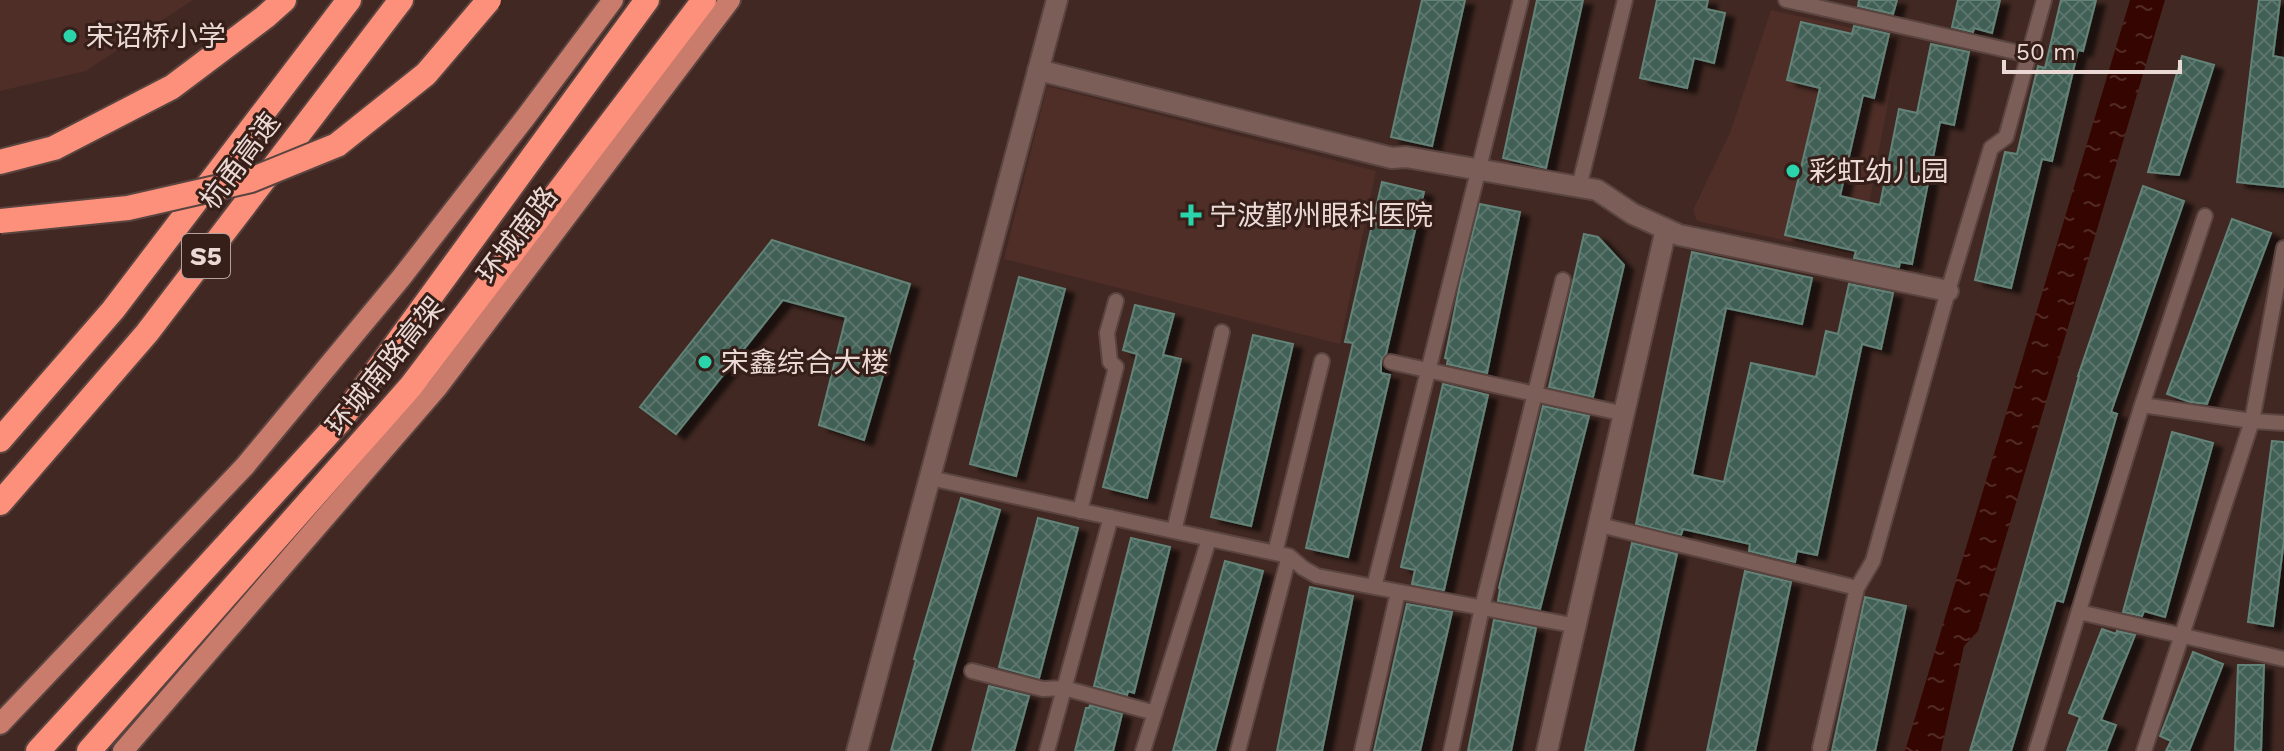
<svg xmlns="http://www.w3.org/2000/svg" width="2284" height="751" viewBox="0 0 2284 751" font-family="'Work Sans','Noto Sans SC',sans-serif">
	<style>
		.built { fill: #4e2e27 }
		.water { fill: url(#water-ripples) }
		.building { fill: url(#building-cross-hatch); stroke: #638378; stroke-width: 2; filter: url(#shadow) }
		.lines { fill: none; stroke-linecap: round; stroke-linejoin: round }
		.lane-casing { stroke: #5a4440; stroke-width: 18 }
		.street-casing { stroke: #5a4440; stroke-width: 24 }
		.primary-casing { stroke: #5a4440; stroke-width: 24 }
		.highway-casing { stroke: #5a4440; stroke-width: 28 }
		.lane { stroke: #7c5e58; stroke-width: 14 }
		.street { stroke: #7c5e58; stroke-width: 20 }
		.primary { stroke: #c97c6c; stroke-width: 20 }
		.highway { stroke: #fd907a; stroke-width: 24 }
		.highway-bridge-casing { stroke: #5a4440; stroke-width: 28; stroke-linecap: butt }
		.highway-bridge { stroke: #fd907a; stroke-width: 24 }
		.poi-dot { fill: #2ad5ac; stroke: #361e19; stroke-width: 3 }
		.labels { text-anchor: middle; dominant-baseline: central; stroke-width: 6; stroke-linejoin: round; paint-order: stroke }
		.shield { fill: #361e19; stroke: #b4a19d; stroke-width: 2 }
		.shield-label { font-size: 26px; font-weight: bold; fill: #ead9d5 }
		.poi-label { font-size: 28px; fill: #ead9d5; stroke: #361e19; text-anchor: start }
		.street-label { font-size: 28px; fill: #ead9d5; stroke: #361e19 }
	</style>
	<defs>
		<pattern id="water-ripples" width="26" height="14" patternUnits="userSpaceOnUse" patternTransform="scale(2)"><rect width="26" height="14" fill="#350601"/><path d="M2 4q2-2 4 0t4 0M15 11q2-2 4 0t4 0" fill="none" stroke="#522a25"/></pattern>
		<pattern id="building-cross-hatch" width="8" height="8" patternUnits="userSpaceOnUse" patternTransform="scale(2)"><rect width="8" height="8" fill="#405f55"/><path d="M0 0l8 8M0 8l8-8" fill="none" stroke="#5c756d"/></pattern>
		<filter id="shadow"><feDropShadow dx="9" dy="5" stdDeviation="2" flood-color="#0009"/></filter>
	</defs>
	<rect width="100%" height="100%" fill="#412822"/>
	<path class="built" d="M 0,0 L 193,0 L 86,71 L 0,91 Z
		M 1771,10 L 1900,39 L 1859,257 L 1697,221 L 1693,210 L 1730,133 Z
		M 1047,86 L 1376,171 L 1340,344 L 1004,259 Z"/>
	<path class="water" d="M 2130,0 L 2165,0 L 1978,631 L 1964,646 L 1941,751 L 1905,751 Z"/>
	<path class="building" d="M 1422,0 L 1465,0 L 1432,146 L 1391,137 Z
		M 1537,0 L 1583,0 L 1546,168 L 1503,158 Z
		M 1657,0 L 1708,0 L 1706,9 L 1725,13 L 1714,63 L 1694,58 L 1687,88 L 1640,78 Z
		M 1859,0 L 1897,0 L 1893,14 L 1858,6 Z
		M 1958,0 L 2000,0 L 1992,33 L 1974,28 L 1973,32 L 1952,27 Z
		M 2061,0 L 2096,0 L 2083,51 L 2078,50 L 2052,161 L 2042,159 L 2011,288 L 1975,280 L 2005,152 L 2017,154 L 2038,66 L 2045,68 Z
		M 2259,0 L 2280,0 L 2273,56 L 2284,58 L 2284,187 L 2237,182 Z
		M 1801,22 L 1852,34 L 1854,26 L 1889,34 L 1874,98 L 1863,95 L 1840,196 L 1880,205 L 1899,109 L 1917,113 L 1931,44 L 1969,52 L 1954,125 L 1940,122 L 1912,264 L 1900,262 L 1899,267 L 1854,258 L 1856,251 L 1785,235 L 1820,88 L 1787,80 Z
		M 2182,56 L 2214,65 L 2179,175 L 2148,172 Z
		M 1382,182 L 1424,192 L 1386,354 L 1381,361 L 1381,373 L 1390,375 L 1348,557 L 1306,548 L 1353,343 L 1345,342 Z
		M 2143,186 L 2184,201 L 2111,412 L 2117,414 L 2063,602 L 2056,600 L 2011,751 L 1970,751 L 2013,608 L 2079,376 L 2078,376 Z
		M 1480,204 L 1520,212 L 1487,373 L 1447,364 L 1448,359 L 1445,358 L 1461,279 Z
		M 2232,219 L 2271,233 L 2207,404 L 2190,402 L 2167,394 Z
		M 1584,234 L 1598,237 L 1624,265 L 1593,397 L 1549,387 Z
		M 772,240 L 910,284 L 864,440 L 819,425 L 846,317 L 783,300 L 676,434 L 640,407 Z
		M 1692,252 L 1812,278 L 1802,324 L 1726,308 L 1692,475 L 1724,482 L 1751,363 L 1816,377 L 1826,331 L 1838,334 L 1849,284 L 1893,293 L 1881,349 L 1862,344 L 1817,555 L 1797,551 L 1795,562 L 1749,551 L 1750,544 L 1683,529 L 1681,535 L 1636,524 Z
		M 1019,277 L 1065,289 L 1016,476 L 970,464 Z
		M 1135,305 L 1174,314 L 1163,355 L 1181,359 L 1147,498 L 1103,487 L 1137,354 L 1123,350 Z
		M 1253,335 L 1293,344 L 1251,526 L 1211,517 Z
		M 1443,384 L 1488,395 L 1444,590 L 1412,584 L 1415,570 L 1401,567 Z
		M 1543,406 L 1589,416 L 1540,609 L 1498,601 L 1500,589 L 1499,588 Z
		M 2172,432 L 2213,443 L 2165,617 L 2144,611 L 2142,616 L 2123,612 Z
		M 2272,441 L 2284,442 L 2284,540 L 2273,626 L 2248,622 Z
		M 961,498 L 1000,510 L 930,751 L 891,751 L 916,660 L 914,659 Z
		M 1038,518 L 1078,528 L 1039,678 L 999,667 Z
		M 1131,538 L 1170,547 L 1134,693 L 1128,691 L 1127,695 L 1094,686 Z
		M 1632,543 L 1677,554 L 1633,751 L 1585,751 Z
		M 1225,561 L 1263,571 L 1215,751 L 1173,751 Z
		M 1745,571 L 1791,582 L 1755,751 L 1707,751 Z
		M 1310,587 L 1353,596 L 1322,751 L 1277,751 Z
		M 1865,597 L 1906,606 L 1875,751 L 1832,751 Z
		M 1407,604 L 1452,612 L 1420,751 L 1374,751 Z
		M 1494,620 L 1536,628 L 1511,751 L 1468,751 Z
		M 2102,629 L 2116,634 L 2117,631 L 2135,635 L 2101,720 L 2116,725 L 2106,751 L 2067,751 L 2080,717 L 2069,713 Z
		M 2193,652 L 2223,664 L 2189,751 L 2166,751 L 2171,741 L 2160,736 Z
		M 2238,665 L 2264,665 L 2261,751 L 2235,751 Z
		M 989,686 L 1029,696 L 1014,751 L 972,751 Z
		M 1090,705 L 1122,714 L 1113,751 L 1075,751 L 1086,708 L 1089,708 Z"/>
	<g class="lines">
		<defs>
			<path id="lane" d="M 1786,0 L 2029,55
				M 1579,187 L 1625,0
				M 1391,362 L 1625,414
				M 2142,405 L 2252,421 L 2284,423
				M 930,478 L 1289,556 L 1303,568 L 1317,576 L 1577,626
				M 1080,511 L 1116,367 L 1110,362 L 1107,333 L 1116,301
				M 1600,525 L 1857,588
				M 1174,531 L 1222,332
				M 1275,553 L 1322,361
				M 1374,587 L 1521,0
				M 2079,612 L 2284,659
				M 972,671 L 1043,689 L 1064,688 L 1155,713
				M 1820,748 L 1857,588 L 1873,561 L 1948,291 L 1991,148 L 2006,137 L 2044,0
				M 1047,751 L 1111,517
				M 1143,751 L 1209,539
				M 1238,751 L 1289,556
				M 1362,751 L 1398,592
				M 1451,751 L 1482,608 L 1563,280
				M 2036,751 L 2142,405 L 2205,216
				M 2144,751 L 2252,421 L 2284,248"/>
			<path id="street" d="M 1038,70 L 1392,158 L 1406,157 L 1429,161 L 1597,190 L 1633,214 L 1679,235 L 1948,291
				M 857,751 L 1057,0
				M 1547,751 L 1666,229"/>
			<path id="primary" d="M 0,724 L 245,466 L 401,278 L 525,118 L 613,0
				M 123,751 L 437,388 L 730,0"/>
			<path id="highway" d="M 0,162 L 54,148 L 172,87 L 265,17 L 284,0
				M 0,440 L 113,310 L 349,0
				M 0,503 L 147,333 L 401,0
				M 38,751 L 340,421 L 647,0
				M 89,751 L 411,386 L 704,0"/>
		</defs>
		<use href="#lane" class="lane-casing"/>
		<use href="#street" class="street-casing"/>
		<use href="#primary" class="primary-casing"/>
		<use href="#highway" class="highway-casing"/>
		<use href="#lane" class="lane"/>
		<use href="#street" class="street"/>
		<use href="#primary" class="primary"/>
		<use href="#highway" class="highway"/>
		<defs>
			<path id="highway-bridge" d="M 0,221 L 128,208 L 251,180 L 337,145 L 426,74 L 489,0"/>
		</defs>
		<use href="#highway-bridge" class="highway-bridge-casing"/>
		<use href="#highway-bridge" class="highway-bridge"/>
	</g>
	<g class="poi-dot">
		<circle cx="70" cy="36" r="8"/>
		<circle cx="1793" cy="171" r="8"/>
		<path d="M1187 203h8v8h8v8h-8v8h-8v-8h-8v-8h8z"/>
		<circle cx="705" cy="362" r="8"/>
	</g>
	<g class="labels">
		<rect class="shield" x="182" y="234" width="48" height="44" rx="6"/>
		<g class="shield-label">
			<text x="206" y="256">S5</text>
		</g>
		<g class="poi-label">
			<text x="86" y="36">宋诏桥小学</text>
			<text x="1809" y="171">彩虹幼儿园</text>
			<text x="1209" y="215">宁波鄞州眼科医院</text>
			<text x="721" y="362">宋鑫综合大楼</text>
		</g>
		<g class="street-label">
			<text transform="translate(240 161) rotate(-53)">杭甬高速</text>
			<text transform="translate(517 235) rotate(-53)">环城南路</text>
			<text transform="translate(385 366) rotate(-51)">环城南路高架</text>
		</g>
	</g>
	<path d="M2004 60v12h176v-12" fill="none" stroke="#ead9d5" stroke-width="4"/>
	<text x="2016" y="60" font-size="24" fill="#ead9d5" stroke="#361e19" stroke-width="6" paint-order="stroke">50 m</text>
</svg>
